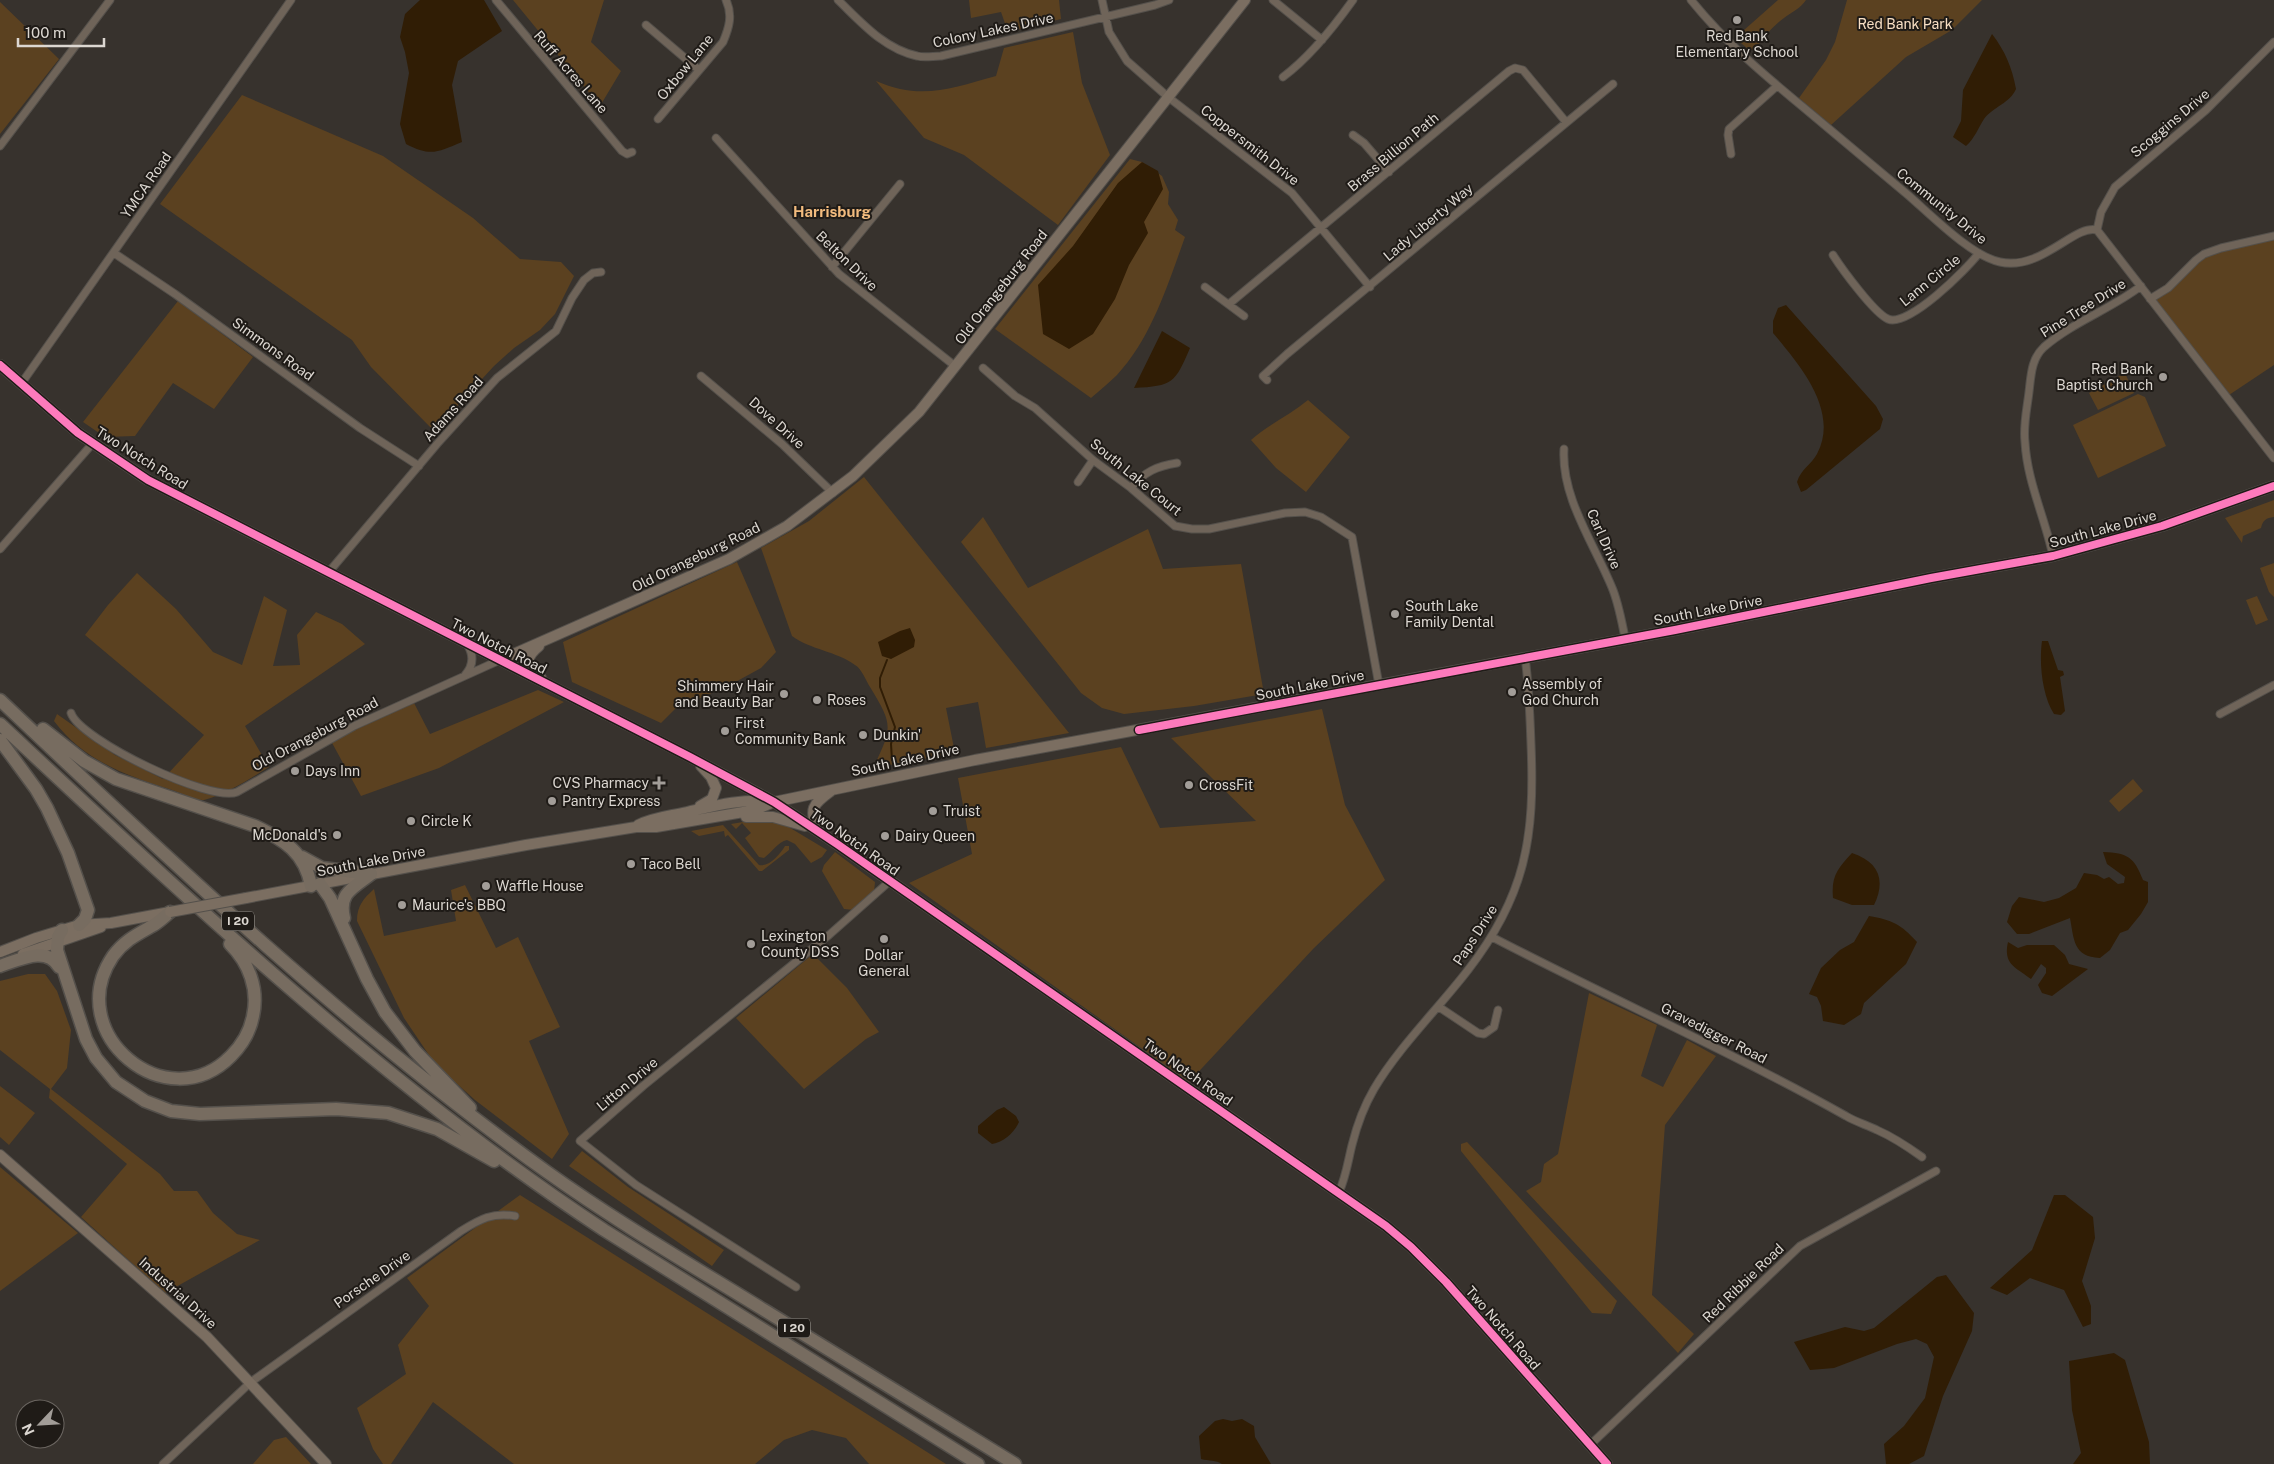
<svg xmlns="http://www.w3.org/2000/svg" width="2274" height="1464" viewBox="0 0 2274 1464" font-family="'Public Sans',sans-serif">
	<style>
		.green { fill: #5b4120 }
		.water { fill: #301d05 }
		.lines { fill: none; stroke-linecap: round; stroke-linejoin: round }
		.stream { stroke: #301d05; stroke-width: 2 }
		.street-casing { stroke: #54504b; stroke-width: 9 }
		.secondary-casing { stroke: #54504b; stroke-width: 12 }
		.highway-casing { stroke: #54504b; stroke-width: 15 }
		.street { stroke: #6f6459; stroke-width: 7 }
		.secondary { stroke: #7b6e61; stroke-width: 10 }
		.highway { stroke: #776c60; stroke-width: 12 }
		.secondary-bridge-casing { stroke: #54504b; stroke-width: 12; stroke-linecap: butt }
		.secondary-bridge { stroke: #7b6e61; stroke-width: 10 }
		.cycleway-casing { stroke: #1f1b17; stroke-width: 11 }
		.cycleway { stroke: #fd7abc; stroke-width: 8 }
		.poi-dot { fill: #a29d98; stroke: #1f1b17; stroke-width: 2 }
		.labels { text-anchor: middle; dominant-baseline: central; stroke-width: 4; stroke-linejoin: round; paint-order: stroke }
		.shield { fill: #1f1b17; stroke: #a39f99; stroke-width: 1 }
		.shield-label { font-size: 12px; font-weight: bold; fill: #dcd7d1 }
		.park-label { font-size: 14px; fill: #f8dfc4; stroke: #1f1b17 }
		.street-label { font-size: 14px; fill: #dcd7d1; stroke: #1f1b17 }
		.poi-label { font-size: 14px; fill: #dcd7d1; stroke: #1f1b17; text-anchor: start }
		.neighbourhood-label { font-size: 15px; font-weight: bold; fill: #f2bb7e; stroke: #1f1b17 }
	</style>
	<rect width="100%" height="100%" fill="#37322d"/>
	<path class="green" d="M 513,0 L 604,0 L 591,42 L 621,71 L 600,106 Z
		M 969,0 L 1059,0 L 1061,19 L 1008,32 L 1001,12 L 971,18 Z
		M 1778,0 L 1806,0 C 1801,8 1792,12 1784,18 C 1773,26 1762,39 1755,50 L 1748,49 L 1735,38 Z
		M 1847,0 L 1982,0 L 1952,30 L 1906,57 L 1831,125 L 1799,98 L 1826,60 L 1835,42 Z
		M 0,2 L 59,59 L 0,134 Z
		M 1073,32 L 1082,83 L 1110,155 L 1058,225 L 964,155 L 924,138 L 876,81 C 921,101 952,88 996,76 L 1004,48 Z
		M 242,95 L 383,156 L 473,218 L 520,259 L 561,262 L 574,276 L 555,314 L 540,330 L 514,348 L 494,366 L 434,431 L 371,367 L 352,340 L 160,204 Z
		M 1130,159 L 1142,162 L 1162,176 L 1169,192 L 1168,204 L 1178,220 L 1175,230 L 1185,237 C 1168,284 1152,337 1117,375 C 1109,383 1100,390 1091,398 L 995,329 Z
		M 2274,237 L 2274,365 L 2229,395 L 2155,299 C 2177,288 2190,268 2209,255 Z
		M 178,301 L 253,357 L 214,409 L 173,383 L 135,436 L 105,437 L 83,422 Z
		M 2125,373 L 2134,393 L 2098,410 L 2089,393 Z
		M 2138,394 L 2145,397 L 2166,446 L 2098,478 L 2073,425 Z
		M 1308,400 L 1350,437 L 1306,492 L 1276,468 L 1251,440 C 1269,424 1290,415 1308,400 Z
		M 864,477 L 1069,733 L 986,748 L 978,702 L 946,708 L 955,753 L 873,768 C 892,728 894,726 870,687 C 866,681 862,669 855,665 C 836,651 811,650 792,636 L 761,548 L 809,521 Z
		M 2274,500 L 2274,517 C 2266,518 2263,520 2261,528 L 2243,536 L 2242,543 L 2225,518 Z
		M 983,517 L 1028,588 L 1148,529 L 1163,569 L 1241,564 L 1264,694 L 1194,706 L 1124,714 L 1102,708 L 1081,693 L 961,542 Z
		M 737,562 L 776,652 L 761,668 L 730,685 L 675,709 L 661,723 L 572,682 L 563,642 Z
		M 2274,563 L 2274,597 L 2269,592 L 2260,568 Z
		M 137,573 L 176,609 L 213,652 L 242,665 L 264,596 L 287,610 L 273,666 L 300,665 L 297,635 L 316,612 L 342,624 L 365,644 L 245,726 L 269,767 C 249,779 227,794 204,800 C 196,801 183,794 175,791 C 128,776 85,762 54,721 L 57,714 L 115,755 L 163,779 L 204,735 L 85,635 L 108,605 Z
		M 2257,596 L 2268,620 L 2256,625 L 2246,600 Z
		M 538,690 L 564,702 L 439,768 L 361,796 L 331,741 L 414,703 L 430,734 Z
		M 1322,709 L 1345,805 L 1385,880 L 1314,948 L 1189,1082 L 909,883 L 972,854 L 958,778 L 1121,747 L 1160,828 L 1256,821 L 1171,738 Z
		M 2133,779 L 2143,791 L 2119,812 L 2109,801 Z
		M 755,820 L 782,823 L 827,850 L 822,857 L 811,863 L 795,844 L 787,840 C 778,842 772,852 764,858 L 759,857 L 745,838 L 751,833 L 742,823 L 736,829 L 731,824 Z
		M 723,825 L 759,865 C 770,867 780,854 785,846 L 789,846 L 789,850 L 762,871 L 759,871 L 728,835 L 725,837 L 724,831 L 699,836 L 691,831 Z
		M 835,852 L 875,882 L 874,892 L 854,910 L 844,909 L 822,871 L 824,865 Z
		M 465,885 L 496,948 L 518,937 L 560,1027 L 529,1041 L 569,1134 L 552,1159 L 475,1100 L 435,1064 L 404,1018 L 357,921 C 357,906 363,899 374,889 L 384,936 L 456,921 L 451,890 Z
		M 813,954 L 847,988 L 879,1032 L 866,1039 L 804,1089 L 736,1018 Z
		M 28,974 L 45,974 L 57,991 L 71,1030 L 67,1068 L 51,1089 L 160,1174 L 174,1191 L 197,1191 L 213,1213 L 237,1234 L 260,1240 L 165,1293 L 81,1217 L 127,1164 L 49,1098 L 50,1089 L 0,1050 L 0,981 Z
		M 1589,993 L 1657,1025 L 1641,1076 L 1663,1087 L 1687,1040 L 1716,1056 L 1665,1125 L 1652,1295 L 1694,1334 L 1678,1353 L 1526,1191 L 1541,1182 L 1544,1164 L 1558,1154 Z
		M 0,1086 L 35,1113 L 9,1145 L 0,1137 Z
		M 1467,1142 L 1617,1301 L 1611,1314 L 1592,1313 L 1461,1151 L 1461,1144 Z
		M 582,1151 L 628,1187 L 724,1250 L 712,1266 L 569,1166 Z
		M 0,1167 L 78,1233 L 0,1291 Z
		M 520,1195 L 946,1464 L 869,1464 L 846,1438 L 812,1430 L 784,1440 L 755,1464 L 514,1464 L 433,1402 L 391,1464 L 383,1464 L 373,1449 L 357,1408 L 406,1374 L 398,1345 L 429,1306 L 407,1278 Z
		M 286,1437 L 311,1464 L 253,1464 L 274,1440 Z"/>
	<path class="water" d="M 420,0 L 484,0 L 502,31 L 458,61 L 452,85 L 462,142 C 438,152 431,157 406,144 L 400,124 L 409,73 L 405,52 L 400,37 L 405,14 Z
		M 1992,34 C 2005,51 2012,67 2016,89 C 2010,103 1993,107 1984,119 C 1978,128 1975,138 1966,146 L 1953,137 L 1961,121 L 1963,90 Z
		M 1142,162 L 1158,171 L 1163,189 L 1144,222 L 1148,233 L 1129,265 L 1115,299 L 1093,334 L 1069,349 L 1043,334 L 1038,285 L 1073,246 L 1118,183 Z
		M 1786,305 L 1876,406 L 1883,419 L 1880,429 L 1806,490 L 1801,492 L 1797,482 C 1801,469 1811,465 1817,454 C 1840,411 1799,364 1773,333 L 1773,321 L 1778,308 Z
		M 1162,331 L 1190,348 C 1175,383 1173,386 1134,388 Z
		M 910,628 L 915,640 L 914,647 L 891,659 L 882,656 L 878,642 L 900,631 Z
		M 2042,641 L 2048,641 L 2058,670 L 2063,671 L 2064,675 L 2060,677 L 2065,711 L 2061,715 L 2054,714 C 2042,695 2039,663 2042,641 Z
		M 2103,852 C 2128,853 2134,857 2143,880 L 2148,882 L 2148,902 L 2141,914 L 2128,930 L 2120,933 L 2110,950 L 2100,958 C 2073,957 2074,939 2070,918 L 2029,934 L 2017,934 L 2007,922 L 2012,906 L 2019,897 L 2044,902 L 2059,898 L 2076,888 L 2084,873 L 2097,875 L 2104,879 L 2109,877 L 2118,884 L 2124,883 L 2125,877 L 2107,864 Z
		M 1852,853 C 1879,862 1886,880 1874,905 L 1852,905 L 1833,898 C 1831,876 1838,868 1852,853 Z
		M 1869,916 C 1892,920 1901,924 1917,942 L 1906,964 L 1864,1003 L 1861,1014 L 1844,1025 L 1823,1021 L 1821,1006 L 1817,997 L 1809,994 L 1821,968 L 1840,950 L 1854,942 Z
		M 2008,942 L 2018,948 L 2027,945 L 2054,945 L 2065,955 L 2069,964 L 2088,969 L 2052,996 L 2042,993 L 2038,985 L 2046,973 L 2046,968 L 2041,964 L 2031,979 C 2015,967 2003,964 2008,942 Z
		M 1004,1107 L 1016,1116 L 1019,1122 C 1014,1133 1004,1142 992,1144 L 978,1133 L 978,1126 L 997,1110 Z
		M 2054,1195 L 2065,1195 L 2093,1217 L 2095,1238 L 2082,1281 L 2091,1306 L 2091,1324 L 2083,1327 L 2064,1290 L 2030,1278 L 2007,1295 L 1990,1288 L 2032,1250 Z
		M 1946,1275 L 1974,1313 L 1972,1331 L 1943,1396 L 1924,1456 L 1909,1464 L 1886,1464 L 1884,1444 L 1904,1426 L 1925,1398 L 1934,1357 L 1927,1344 L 1916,1339 L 1897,1344 L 1834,1368 L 1810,1370 L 1794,1342 L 1845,1327 L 1864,1331 L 1874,1328 L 1937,1277 Z
		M 2114,1353 L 2125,1360 L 2149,1442 L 2150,1464 L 2073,1464 L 2081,1453 L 2072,1410 L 2069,1361 Z
		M 1223,1419 L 1232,1421 L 1242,1419 L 1254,1426 L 1255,1437 L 1271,1464 L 1222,1464 C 1216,1460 1209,1461 1201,1459 L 1199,1436 L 1215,1421 Z"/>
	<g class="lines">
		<path class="stream" d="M 887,660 L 880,678 L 880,687 L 895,727 L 891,744 L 892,760"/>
		<defs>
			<path id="street" d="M 496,0 L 622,151 L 627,154 L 632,152
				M 838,0 C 861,22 884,49 917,56 C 925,58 933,56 941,56 L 1155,5 L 1169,0
				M 1102,0 L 1109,32 L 1127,61 L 1168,97 L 1292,193 L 1370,287
				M 1273,0 L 1322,40
				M 1691,0 C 1725,42 1762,73 1803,107 C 1838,136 1873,166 1908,195 C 1930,214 1971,256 2000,262 C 2042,271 2074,224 2097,230 L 2274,458
				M 646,25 L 699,70
				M 1283,77 C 1310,57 1333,28 1353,0
				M 658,119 L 723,42 C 729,28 733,15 726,0
				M 1353,135 L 1364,143 L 1389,172
				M 716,138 L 839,274 L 955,366
				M 0,146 L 110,0
				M 1731,154 L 1728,135 L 1729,129 L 1777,86
				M 2097,230 L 2101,212 L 2115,187 L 2206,110 L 2274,42
				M 114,253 L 175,294 L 360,428 L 419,466
				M 1833,255 C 1842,269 1874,313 1888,319 C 1908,328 1967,269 1979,253
				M 832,267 L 900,184
				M 1205,287 L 1244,316
				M 2150,299 L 2168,288 L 2196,260 L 2204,254 L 2221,248 L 2274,236
				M 1229,304 L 1509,71 L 1515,68 L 1523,70 L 1566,122
				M 983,368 L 1015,396 L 1035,408 L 1093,460 L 1131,488 L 1175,526 L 1192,529 L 1209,529 L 1285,513 L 1305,512 L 1321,517 L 1352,537 L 1379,685
				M 701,376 L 782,444 L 833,493
				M 1267,380 L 1263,376 L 1287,354 L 1613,84
				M 21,384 L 291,0
				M 1564,449 C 1561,498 1595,545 1613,590 C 1619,606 1622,622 1625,638
				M 1078,482 L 1093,460
				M 1131,488 C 1144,472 1157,466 1177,463
				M 0,549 L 93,443
				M 2053,556 C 2045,518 2027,481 2025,442 C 2023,425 2027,409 2029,392 C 2031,376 2031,359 2044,347 C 2073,322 2111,309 2141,286
				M 328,573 L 437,444 L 497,378 L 556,331 L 572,298 L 584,280 L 593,273 L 601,272
				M 465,675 C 474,665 474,655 467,644
				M 71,713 C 80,740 211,803 237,792 L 354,726 L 500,660
				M 2220,714 L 2274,685
				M 1492,937 C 1609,998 1730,1051 1846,1116 C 1856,1122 1867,1125 1877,1130 C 1893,1137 1908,1147 1922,1157
				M 1439,1007 L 1478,1033 L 1484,1034 L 1494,1027 L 1498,1010
				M 1339,1192 C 1346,1177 1348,1161 1352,1145 C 1357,1125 1364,1106 1374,1089 C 1398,1048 1438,1009 1468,970 C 1526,895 1535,837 1531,744 C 1530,715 1529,686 1525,657
				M 796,1287 L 636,1185 L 580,1141 L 643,1086 L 829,935 L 890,881
				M 1590,1445 L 1800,1246 L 1936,1171
				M 163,1464 L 251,1382 L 461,1231 C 480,1219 493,1212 515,1216"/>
			<path id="secondary" d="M 0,365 L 78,433 L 148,480 L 690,757 L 774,802 L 837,844 L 1386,1226 L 1411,1247 L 1446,1282 L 1607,1464
				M 539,646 C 523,659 527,666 541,678
				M 500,660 L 729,559 L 787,526 L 853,476 L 919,412 L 1245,0
				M 700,806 L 712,799 L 716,788 L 711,777 L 701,766
				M 746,817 L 773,817 L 805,826
				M 638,825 C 654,817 670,816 687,812 C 714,806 739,799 768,801
				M 818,831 C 809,808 812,805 831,791
				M 246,898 L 526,845 L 636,827 L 656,827 L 755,810 L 774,802 L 975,760 L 1675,630 L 1931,578 L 2053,556 L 2162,526 L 2274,486
				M 0,952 L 36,938 L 79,925 L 111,923 L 170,912
				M 23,954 L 101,927
				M 0,1155 L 207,1337 L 326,1464"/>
			<path id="highway" d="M 0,700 C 175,866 351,1031 547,1172 C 617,1222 691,1265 764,1310 C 848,1361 931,1413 1015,1464
				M 0,724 C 192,903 384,1085 604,1230 L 978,1464
				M 43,729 L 84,761 L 116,779 L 255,826 C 284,840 305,852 311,886
				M 0,740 L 36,789 L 47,808 L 68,853 L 88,910 L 85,919 L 79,925
				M 302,857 L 322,868 L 371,874
				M 320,884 L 330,898 L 367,979 L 385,1012 L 415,1051 L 470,1108
				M 170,912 C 164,917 158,923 152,926 C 136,935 124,941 113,956 C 61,1033 167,1121 231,1056 C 242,1045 250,1032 253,1016 C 259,989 249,963 230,944
				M 344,918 C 338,893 353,888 371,874
				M 62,930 L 58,937 L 57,950 L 86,1039 L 96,1058 L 116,1082 L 145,1101 L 171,1111 L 200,1114 L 336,1109 L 388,1113 L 437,1129 L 494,1161
				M 0,966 C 19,960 47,945 59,967"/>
		</defs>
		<use href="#street" class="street-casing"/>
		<use href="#secondary" class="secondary-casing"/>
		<use href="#highway" class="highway-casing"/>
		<use href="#street" class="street"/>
		<use href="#secondary" class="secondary"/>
		<use href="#highway" class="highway"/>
		<defs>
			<path id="secondary-bridge" d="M 170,912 L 246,898"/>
		</defs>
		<use href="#secondary-bridge" class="secondary-bridge-casing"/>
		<use href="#secondary-bridge" class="secondary-bridge"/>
		<defs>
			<path id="cycleway" d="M 0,365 L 78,433 L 148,480 L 690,757 L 774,802 L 837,844 L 1386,1226 L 1411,1247 L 1446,1282 L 1607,1464
				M 1139,730 L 1675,630 L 1931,578 L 2053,556 L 2162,526 L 2274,486"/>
		</defs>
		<use href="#cycleway" class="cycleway-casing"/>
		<use href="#cycleway" class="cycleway"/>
	</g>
	<g class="poi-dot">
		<circle cx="1737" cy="20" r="5"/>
		<circle cx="2163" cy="377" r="5"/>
		<circle cx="1395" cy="614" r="5"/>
		<circle cx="1512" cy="692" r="5"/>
		<circle cx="784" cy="694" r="5"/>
		<circle cx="817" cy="700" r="5"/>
		<circle cx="725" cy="731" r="5"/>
		<circle cx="863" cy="735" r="5"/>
		<circle cx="295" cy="771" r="5"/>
		<path d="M656.5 775.5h5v5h5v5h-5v5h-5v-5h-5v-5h5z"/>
		<circle cx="1189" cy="785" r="5"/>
		<circle cx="552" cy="801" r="5"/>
		<circle cx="933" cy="811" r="5"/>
		<circle cx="411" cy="821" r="5"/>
		<circle cx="337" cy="835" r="5"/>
		<circle cx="885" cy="836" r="5"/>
		<circle cx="631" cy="864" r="5"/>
		<circle cx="486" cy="886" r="5"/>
		<circle cx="402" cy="905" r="5"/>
		<circle cx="884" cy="939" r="5"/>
		<circle cx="751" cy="944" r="5"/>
	</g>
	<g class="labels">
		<g class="shield">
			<rect x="222" y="911.5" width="32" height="19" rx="4"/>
			<rect x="778" y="1318.5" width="32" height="19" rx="4"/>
		</g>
		<g class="shield-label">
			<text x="238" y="921">I 20</text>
			<text x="794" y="1328">I 20</text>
		</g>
		<g class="park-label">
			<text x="1905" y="24">Red Bank Park</text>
		</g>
		<g class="street-label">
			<text transform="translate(993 30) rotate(-12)">Colony Lakes Drive</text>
			<text transform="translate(685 67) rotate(-51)">Oxbow Lane</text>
			<text transform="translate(571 72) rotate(49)">Ruff Acres Lane</text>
			<text transform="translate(2170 123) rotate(-40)">Scoggins Drive</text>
			<text transform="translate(1250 145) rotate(38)">Coppersmith Drive</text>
			<text transform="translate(1393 152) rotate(-40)">Brass Billion Path</text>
			<text transform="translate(146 185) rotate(-55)">YMCA Road</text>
			<text transform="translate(1942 206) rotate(39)">Community Drive</text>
			<text transform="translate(1428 222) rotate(-40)">Lady Liberty Way</text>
			<text transform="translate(847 261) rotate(44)">Belton Drive</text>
			<text transform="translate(1930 280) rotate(-39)">Lann Circle</text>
			<text transform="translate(1001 287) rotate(-52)">Old Orangeburg Road</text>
			<text transform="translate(2083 308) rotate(-32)">Pine Tree Drive</text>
			<text transform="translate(273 349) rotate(36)">Simmons Road</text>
			<text transform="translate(453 409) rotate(-48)">Adams Road</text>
			<text transform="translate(777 423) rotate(42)">Dove Drive</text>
			<text transform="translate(142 458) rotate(32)">Two Notch Road</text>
			<text transform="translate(1136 477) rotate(39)">South Lake Court</text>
			<text transform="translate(2103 529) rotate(-15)">South Lake Drive</text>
			<text transform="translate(1604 539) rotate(66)">Carl Drive</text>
			<text transform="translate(696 557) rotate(-26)">Old Orangeburg Road</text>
			<text transform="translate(1708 610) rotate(-11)">South Lake Drive</text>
			<text transform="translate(499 646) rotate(27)">Two Notch Road</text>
			<text transform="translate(1310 685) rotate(-11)">South Lake Drive</text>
			<text transform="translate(315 734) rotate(-28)">Old Orangeburg Road</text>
			<text transform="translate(905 760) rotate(-12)">South Lake Drive</text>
			<text transform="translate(855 842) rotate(35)">Two Notch Road</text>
			<text transform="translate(371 861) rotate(-11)">South Lake Drive</text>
			<text transform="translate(1475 935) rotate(-57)">Paps Drive</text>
			<text transform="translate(1714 1033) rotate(27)">Gravedigger Road</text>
			<text transform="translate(1188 1072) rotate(35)">Two Notch Road</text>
			<text transform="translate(627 1084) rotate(-40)">Litton Drive</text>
			<text transform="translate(372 1279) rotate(-35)">Porsche Drive</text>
			<text transform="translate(1743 1283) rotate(-44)">Red Ribbie Road</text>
			<text transform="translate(178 1293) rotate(42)">Industrial Drive</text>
			<text transform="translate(1503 1328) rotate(49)">Two Notch Road</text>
		</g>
		<g class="poi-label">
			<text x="1737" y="36" text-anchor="middle">Red Bank<tspan x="1737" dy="16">Elementary School</tspan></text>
			<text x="2153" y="369" text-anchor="end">Red Bank<tspan x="2153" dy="16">Baptist Church</tspan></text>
			<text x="1405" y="606">South Lake<tspan x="1405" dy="16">Family Dental</tspan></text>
			<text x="1522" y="684">Assembly of<tspan x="1522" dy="16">God Church</tspan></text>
			<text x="774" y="686" text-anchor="end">Shimmery Hair<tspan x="774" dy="16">and Beauty Bar</tspan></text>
			<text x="827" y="700">Roses</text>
			<text x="735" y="723">First<tspan x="735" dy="16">Community Bank</tspan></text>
			<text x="873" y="735">Dunkin'</text>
			<text x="305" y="771">Days Inn</text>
			<text x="649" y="783" text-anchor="end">CVS Pharmacy</text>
			<text x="1199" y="785">CrossFit</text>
			<text x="562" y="801">Pantry Express</text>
			<text x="943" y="811">Truist</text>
			<text x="421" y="821">Circle K</text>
			<text x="327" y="835" text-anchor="end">McDonald's</text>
			<text x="895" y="836">Dairy Queen</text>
			<text x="641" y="864">Taco Bell</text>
			<text x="496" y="886">Waffle House</text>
			<text x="412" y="905">Maurice's BBQ</text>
			<text x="761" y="936">Lexington<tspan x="761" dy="16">County DSS</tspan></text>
			<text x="884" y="955" text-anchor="middle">Dollar<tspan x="884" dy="16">General</tspan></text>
		</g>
		<g class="neighbourhood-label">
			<text x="832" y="211">Harrisburg</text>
		</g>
	</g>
	<g transform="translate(40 1424) rotate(245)"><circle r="24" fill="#1f1b17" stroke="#6b6661"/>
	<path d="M0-4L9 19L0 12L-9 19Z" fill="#a29d98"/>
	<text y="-8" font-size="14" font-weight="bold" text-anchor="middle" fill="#dcd7d1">N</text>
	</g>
	<path d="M18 38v8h86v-8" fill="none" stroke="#dcd7d1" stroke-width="2.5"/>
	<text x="25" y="38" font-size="15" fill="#dcd7d1" stroke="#1f1b17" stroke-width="4" paint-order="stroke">100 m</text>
</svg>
